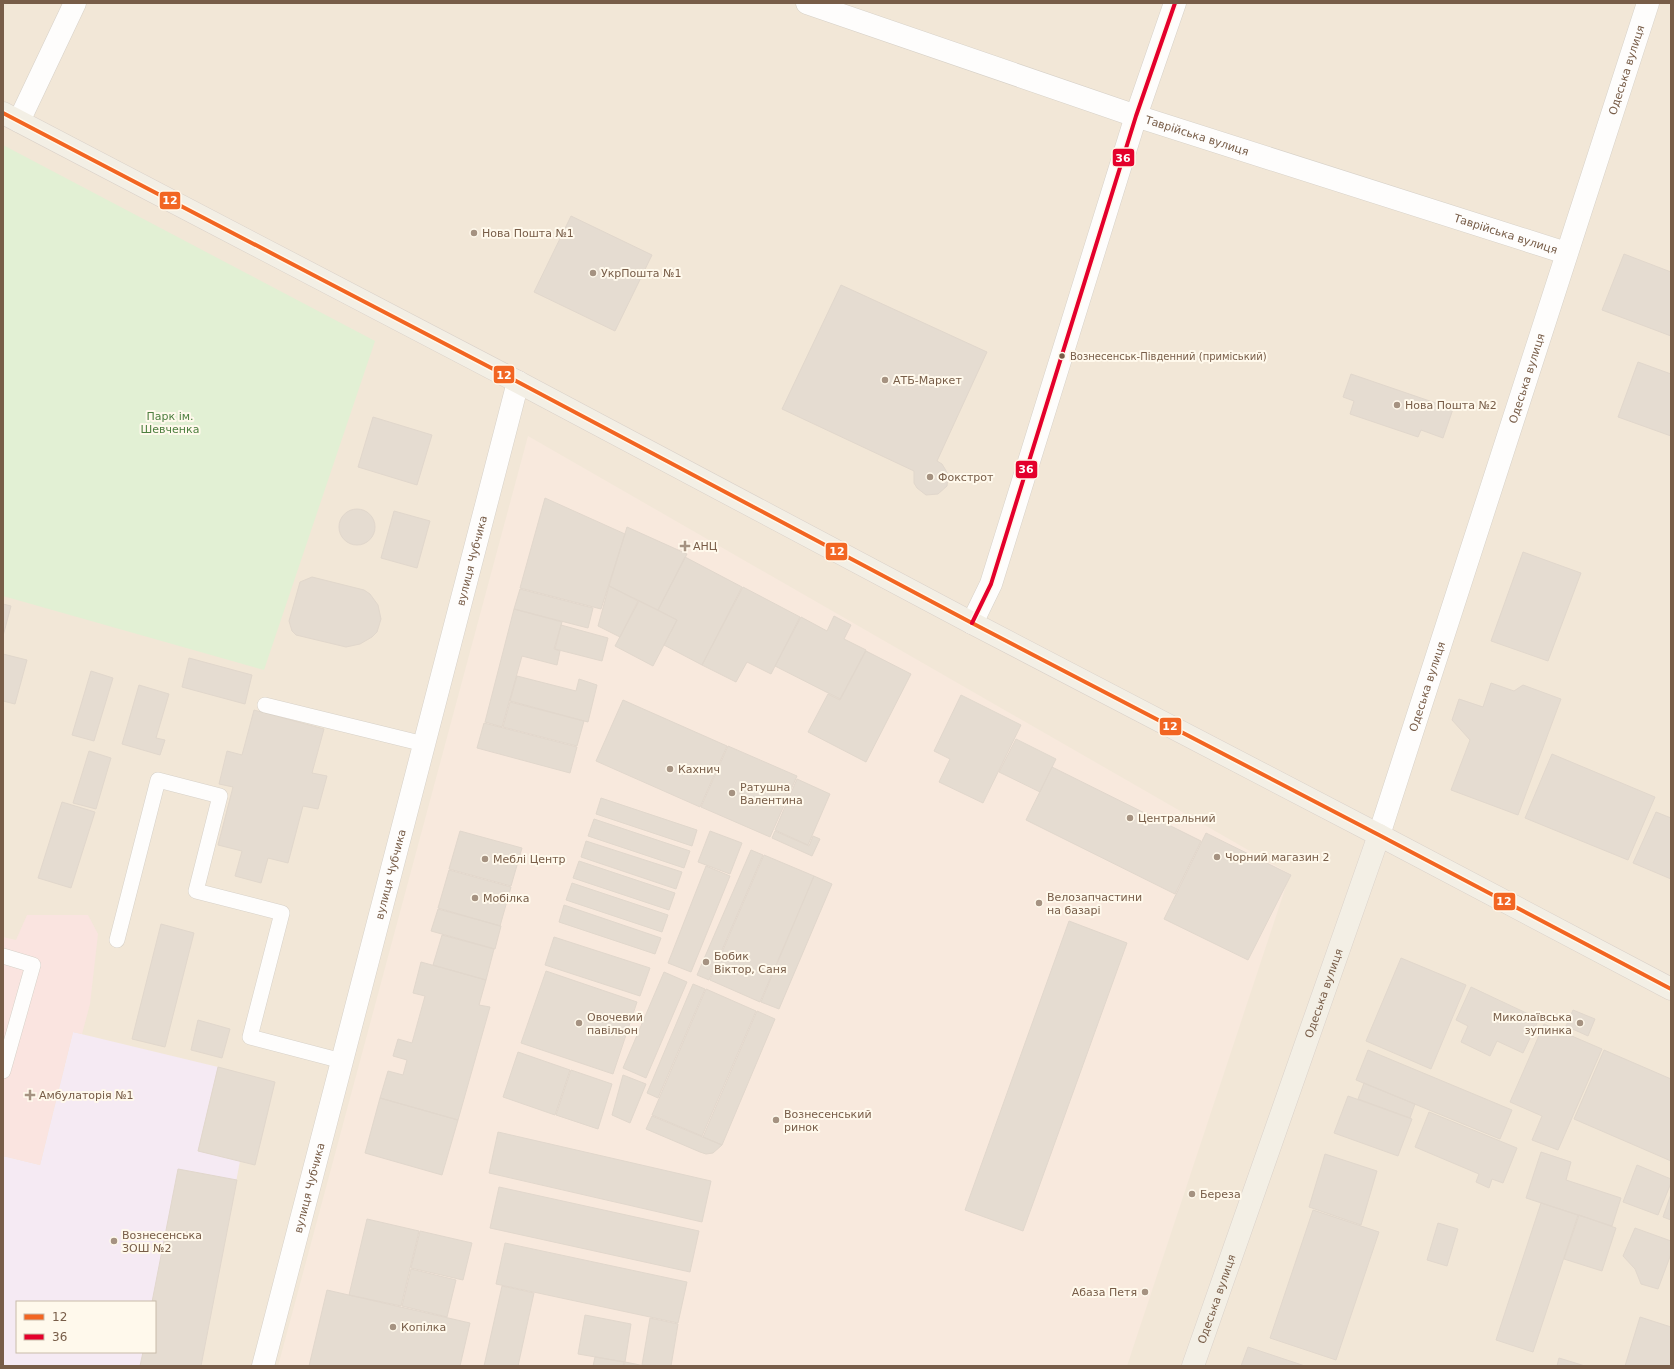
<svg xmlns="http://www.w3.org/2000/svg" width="1674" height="1369" viewBox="0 0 1674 1369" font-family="'DejaVu Sans',sans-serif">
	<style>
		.residential { fill: #f2e7d7; fill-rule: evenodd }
		.commercial { fill: #f8e9dd }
		.education { fill: #f5eaf3; fill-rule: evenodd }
		.medical { fill: #fae4e0 }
		.green { fill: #e2f0d4 }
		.building { fill: #e5dcd1; stroke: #e1d7cc }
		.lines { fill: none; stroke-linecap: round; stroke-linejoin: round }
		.service-casing { stroke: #d7d1c8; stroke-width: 16 }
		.minor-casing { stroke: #d7d1c8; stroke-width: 23 }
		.primary-casing { stroke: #dad1c9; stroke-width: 23 }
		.service { stroke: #fefdfc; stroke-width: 15 }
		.minor { stroke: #fefdfc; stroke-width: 22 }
		.primary { stroke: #f3efe5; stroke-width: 22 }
		.bus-1-casing { stroke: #fff9ec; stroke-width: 7 }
		.bus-2-casing { stroke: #fff9ec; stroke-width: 7 }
		.bus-1 { stroke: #f26522; stroke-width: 4 }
		.bus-2 { stroke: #e4002b; stroke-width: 4 }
		.poi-dot { fill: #a59281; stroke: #fff9ec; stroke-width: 1.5 }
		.bus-dot { fill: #785d48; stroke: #fff9ec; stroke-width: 1.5 }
		.labels { text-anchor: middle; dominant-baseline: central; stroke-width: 4; stroke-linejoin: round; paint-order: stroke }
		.bus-label { font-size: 10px; fill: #785d48; stroke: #fff9ec; text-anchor: start }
		.street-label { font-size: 11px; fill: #785d48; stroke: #fff9ec }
		.poi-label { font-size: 11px; fill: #785d48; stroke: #fff9ec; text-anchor: start }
		.park-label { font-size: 11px; fill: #4d7f3f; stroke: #fff9ec }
		.line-badge { stroke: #fff9ec; stroke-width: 1.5 }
		.badge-label { font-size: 11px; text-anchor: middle; font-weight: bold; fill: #fff }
	</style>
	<rect width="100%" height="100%" fill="#f8f4ea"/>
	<path class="residential" d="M 3,3 L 1671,3 L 1671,1366 L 3,1366 ZM 17,1302 L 155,1302 L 155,1352 L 17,1352 Z"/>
	<path class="commercial" d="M 528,436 L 1290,874 L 1127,1366 L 278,1366 Z"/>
	<path class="education" d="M 73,1032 L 218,1067 L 198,1151 L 240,1161 L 201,1366 L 3,1366 L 3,1156 L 40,1165 ZM 17,1302 L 155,1302 L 155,1352 L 17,1352 Z"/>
	<path class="medical" d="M 27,915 L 88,915 L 98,934 L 90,1004 L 82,1034 L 73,1032 L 40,1165 L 3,1156 L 3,937 L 16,940 Z"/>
	<path class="green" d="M 3,145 L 375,341 L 264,670 L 3,596 Z"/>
	<path class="building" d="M 571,216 L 652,255 L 615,331 L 534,292 Z
		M 1624,254 L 1671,272 L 1671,336 L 1602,310 Z
		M 841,285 L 987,352 L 937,461 L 942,464 L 948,474 L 947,486 L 938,494 L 926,495 L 917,488 L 914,483 L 914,471 L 782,409 Z
		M 1638,362 L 1671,374 L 1671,436 L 1618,417 Z
		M 1351,374 L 1453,409 L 1443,438 L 1421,430 L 1418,437 L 1350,414 L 1354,401 L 1343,397 Z
		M 373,417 L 432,435 L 417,485 L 358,467 Z
		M 545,498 L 625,534 L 601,609 L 520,588 Z
		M339 527a18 18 0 1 1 36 0a18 18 0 1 1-36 0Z
		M 394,511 L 430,521 L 417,568 L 381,558 Z
		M 627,527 L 687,554 L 658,610 L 609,586 Z
		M 1523,552 L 1581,573 L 1548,661 L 1491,641 Z
		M 685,557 L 742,587 L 702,665 L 664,645 L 677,620 L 658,610 Z
		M 312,577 L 364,590 L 370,594 L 378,605 L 381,619 L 377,632 L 372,637 L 360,644 L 346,647 L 296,635 L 292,631 L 289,621 L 300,582 Z
		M 609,586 L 638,601 L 620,637 L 598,626 Z
		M 743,587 L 800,617 L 771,674 L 747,662 L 736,682 L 702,665 Z
		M 520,589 L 593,608 L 588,628 L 514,609 Z
		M 639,601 L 677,620 L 653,666 L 615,646 Z
		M 3,604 L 11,606 L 3,636 Z
		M 514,609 L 562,622 L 554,649 L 560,651 L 557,665 L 522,656 L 502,727 L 485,722 Z
		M 834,616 L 851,625 L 844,639 L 866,650 L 840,699 L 775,666 L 801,617 L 827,631 Z
		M 561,625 L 608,638 L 602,661 L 555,649 Z
		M 866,651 L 911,674 L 866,762 L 808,732 L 828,694 L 840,700 Z
		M 3,654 L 27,660 L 15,704 L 3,701 Z
		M 189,658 L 252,675 L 245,704 L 182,687 Z
		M 91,671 L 113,678 L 94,741 L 72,735 Z
		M 517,676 L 576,691 L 579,679 L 597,685 L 588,722 L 510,701 Z
		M 1491,683 L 1514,691 L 1523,685 L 1561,699 L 1518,815 L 1451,790 L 1470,740 L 1452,720 L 1459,699 L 1483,707 Z
		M 139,685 L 169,694 L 156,738 L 165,740 L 160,755 L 122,744 Z
		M 961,695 L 1021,725 L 983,803 L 939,782 L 950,759 L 934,751 Z
		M 623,700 L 727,746 L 700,807 L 596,761 Z
		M 510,702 L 584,721 L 577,746 L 503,727 Z
		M 254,710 L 324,729 L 312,773 L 327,776 L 318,809 L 303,806 L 288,863 L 268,858 L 261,883 L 235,876 L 242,851 L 218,845 L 233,787 L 219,784 L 227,751 L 242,755 Z
		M 484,723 L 577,747 L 570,773 L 477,748 Z
		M 1016,739 L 1056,759 L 1040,792 L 999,772 Z
		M 728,746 L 797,776 L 770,837 L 701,807 Z
		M 89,751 L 111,758 L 96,809 L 73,803 Z
		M 1552,754 L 1655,797 L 1628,860 L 1525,818 Z
		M 1052,767 L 1201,841 L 1175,894 L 1026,820 Z
		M 797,779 L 830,794 L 808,845 L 775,830 Z
		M 601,798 L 697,830 L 692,846 L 596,814 Z
		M 62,802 L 95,812 L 71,888 L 38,878 Z
		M 1656,812 L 1671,818 L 1671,879 L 1633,863 Z
		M 594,819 L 690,851 L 684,868 L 588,836 Z
		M 460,831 L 522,848 L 511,886 L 449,869 Z
		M 710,831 L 742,843 L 730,874 L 698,862 Z
		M 775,831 L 809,846 L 813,836 L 820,839 L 812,856 L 772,838 Z
		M 1206,833 L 1291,875 L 1248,960 L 1164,919 Z
		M 586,841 L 682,872 L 676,889 L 581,857 Z
		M 751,850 L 763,855 L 709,980 L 697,975 Z
		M 764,855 L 814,876 L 760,1002 L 710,980 Z
		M 579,861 L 675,893 L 669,910 L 573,878 Z
		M 706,866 L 730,876 L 691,972 L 668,963 Z
		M 449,870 L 511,887 L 500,926 L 438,908 Z
		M 814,876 L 832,884 L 779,1009 L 761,1002 Z
		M 572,883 L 668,915 L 662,932 L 566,900 Z
		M 564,905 L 661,938 L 655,954 L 559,922 Z
		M 438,909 L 501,926 L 495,949 L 431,931 Z
		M 1069,921 L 1127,943 L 1023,1231 L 965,1210 Z
		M 161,924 L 194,933 L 165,1047 L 132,1039 Z
		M 442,935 L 494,949 L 486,980 L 433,965 Z
		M 554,937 L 650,968 L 640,996 L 545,965 Z
		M 1401,958 L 1466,985 L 1431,1069 L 1366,1041 Z
		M 421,962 L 486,980 L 479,1005 L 490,1007 L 458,1120 L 380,1098 L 388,1071 L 403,1075 L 407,1060 L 393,1056 L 398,1039 L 412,1043 L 425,996 L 413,993 Z
		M 546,971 L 637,1002 L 613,1074 L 521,1043 Z
		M 664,972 L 687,982 L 646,1078 L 623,1068 Z
		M 693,984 L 705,989 L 658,1098 L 647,1093 Z
		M 1471,987 L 1539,1019 L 1523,1053 L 1497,1041 L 1490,1056 L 1461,1042 L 1468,1026 L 1456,1020 Z
		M 706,989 L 756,1011 L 702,1136 L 652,1115 Z
		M 1573,1010 L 1595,1019 L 1588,1036 L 1566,1026 Z
		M 757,1011 L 775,1019 L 722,1145 L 703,1137 Z
		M 198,1020 L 230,1029 L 222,1058 L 191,1050 Z
		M 1544,1024 L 1602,1049 L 1558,1150 L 1532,1140 L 1542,1116 L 1510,1102 Z
		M 1368,1050 L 1512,1110 L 1500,1139 L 1356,1080 Z
		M 1604,1050 L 1671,1079 L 1671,1161 L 1574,1119 Z
		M 518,1052 L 570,1070 L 555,1115 L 503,1097 Z
		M 218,1067 L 275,1082 L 255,1165 L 198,1151 Z
		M 571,1070 L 612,1084 L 598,1129 L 556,1115 Z
		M 623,1075 L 646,1084 L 630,1123 L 612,1115 Z
		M 1364,1083 L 1415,1104 L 1410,1118 L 1358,1099 Z
		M 1348,1096 L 1412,1119 L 1398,1156 L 1334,1133 Z
		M 380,1098 L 458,1120 L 442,1175 L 365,1153 Z
		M 1429,1112 L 1517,1148 L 1503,1183 L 1492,1179 L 1489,1188 L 1476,1182 L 1479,1174 L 1415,1147 Z
		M 652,1116 L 722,1145 L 713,1153 L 706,1154 L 700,1152 L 646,1129 Z
		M 498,1132 L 711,1181 L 702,1222 L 489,1173 Z
		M 1541,1152 L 1571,1162 L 1566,1180 L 1621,1198 L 1612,1226 L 1526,1198 Z
		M 1325,1154 L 1377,1171 L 1361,1225 L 1309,1207 Z
		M 1637,1165 L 1671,1179 L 1671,1183 L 1658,1215 L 1623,1202 Z
		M 178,1169 L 237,1180 L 201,1366 L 140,1366 L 143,1352 L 155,1352 L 155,1302 L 152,1302 Z
		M 499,1187 L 699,1231 L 690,1272 L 490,1228 Z
		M 1671,1194 L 1671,1220 L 1663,1217 Z
		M 1541,1203 L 1578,1215 L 1533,1352 L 1496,1340 Z
		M 1313,1210 L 1379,1232 L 1336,1360 L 1270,1338 Z
		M 1579,1215 L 1616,1228 L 1602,1271 L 1564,1259 Z
		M 367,1219 L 419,1231 L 401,1306 L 349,1295 Z
		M 1438,1223 L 1458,1229 L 1447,1266 L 1427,1260 Z
		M 1635,1228 L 1671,1241 L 1671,1254 L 1658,1289 L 1641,1284 L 1635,1269 L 1623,1256 Z
		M 420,1231 L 472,1243 L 463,1280 L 411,1268 Z
		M 505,1243 L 687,1282 L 678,1323 L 496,1284 Z
		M 411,1269 L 456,1280 L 447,1317 L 402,1306 Z
		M 502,1286 L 534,1293 L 518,1366 L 484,1366 Z
		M 327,1290 L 470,1323 L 460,1366 L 309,1366 Z
		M 585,1315 L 631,1324 L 625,1362 L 578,1354 Z
		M 1640,1317 L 1671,1327 L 1671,1366 L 1625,1366 Z
		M 650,1318 L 678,1324 L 671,1366 L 642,1365 Z
		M 1248,1347 L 1305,1366 L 1241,1366 Z
		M 595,1357 L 624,1362 L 623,1366 L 593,1366 Z
		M 1559,1358 L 1585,1366 L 1557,1366 Z
		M 625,1362 L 645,1366 L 624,1366 Z"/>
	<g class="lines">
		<defs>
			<path id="service" d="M 265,705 L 424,744
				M 117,940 L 158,780 L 220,796 L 196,891 L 282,913 L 250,1037 L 342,1061
				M 3,956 L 33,965 L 3,1071"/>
			<g id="minor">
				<path id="s1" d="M 807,3 L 1136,116 L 1566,253"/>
				<path d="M 19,121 L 75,3"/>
				<path d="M 972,623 L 991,584 L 1136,116 L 1175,3"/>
				<path id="s2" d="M 1379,835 L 1648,3"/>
				<path id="s3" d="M 263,1366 L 518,382"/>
			</g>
			<g id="primary">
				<path d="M 3,113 L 518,382 L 972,623 L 1379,835 L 1671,989"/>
				<path id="s4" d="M 1193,1366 L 1379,835"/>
			</g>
		</defs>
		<use href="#service" class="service-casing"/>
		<use href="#minor" class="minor-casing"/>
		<use href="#primary" class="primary-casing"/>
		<use href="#service" class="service"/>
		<use href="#minor" class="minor"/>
		<use href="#primary" class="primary"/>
		<defs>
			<path id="bus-1" d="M 3,113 L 518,382 L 972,623 L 1379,835 L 1671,989"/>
			<path id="bus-2" d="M 972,623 L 991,584 L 1136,116 L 1175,3"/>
		</defs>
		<use href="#bus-1" class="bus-1-casing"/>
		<use href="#bus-2" class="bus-2-casing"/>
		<use href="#bus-1" class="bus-1"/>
		<use href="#bus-2" class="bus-2"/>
	</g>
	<g class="poi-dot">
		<circle cx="474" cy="233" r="4"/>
		<circle cx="593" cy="273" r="4"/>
		<circle cx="885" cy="380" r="4"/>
		<circle cx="1397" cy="405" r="4"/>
		<circle cx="930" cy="477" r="4"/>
		<path d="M683 540h4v4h4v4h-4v4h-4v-4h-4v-4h4z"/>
		<circle cx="670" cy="769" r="4"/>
		<circle cx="732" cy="793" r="4"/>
		<circle cx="1130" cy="818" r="4"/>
		<circle cx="1217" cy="857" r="4"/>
		<circle cx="485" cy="859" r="4"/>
		<circle cx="475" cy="898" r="4"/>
		<circle cx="1039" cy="903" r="4"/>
		<circle cx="706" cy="962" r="4"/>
		<circle cx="579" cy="1023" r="4"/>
		<circle cx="1580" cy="1023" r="4"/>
		<path d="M28 1089h4v4h4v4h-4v4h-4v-4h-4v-4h4z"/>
		<circle cx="776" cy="1120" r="4"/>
		<circle cx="1192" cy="1194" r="4"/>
		<circle cx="114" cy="1241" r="4"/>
		<circle cx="1145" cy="1292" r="4"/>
		<circle cx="393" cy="1327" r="4"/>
	</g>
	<circle class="bus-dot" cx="1062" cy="356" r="3.5"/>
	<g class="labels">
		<g class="bus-label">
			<text x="1070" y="356">Вознесенськ-Південний (приміський)</text>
		</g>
		<g class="street-label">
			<text stroke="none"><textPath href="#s2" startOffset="804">Одеська вулиця</textPath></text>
			<text stroke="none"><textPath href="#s1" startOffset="412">Таврійська вулиця</textPath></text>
			<text stroke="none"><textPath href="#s1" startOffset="736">Таврійська вулиця</textPath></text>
			<text stroke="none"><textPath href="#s2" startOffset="480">Одеська вулиця</textPath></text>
			<text stroke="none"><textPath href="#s3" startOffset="832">вулиця Чубчика</textPath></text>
			<text stroke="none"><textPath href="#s2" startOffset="156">Одеська вулиця</textPath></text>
			<text stroke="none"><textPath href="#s3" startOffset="508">вулиця Чубчика</textPath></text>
			<text stroke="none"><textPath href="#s4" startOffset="395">Одеська вулиця</textPath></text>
			<text stroke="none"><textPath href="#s3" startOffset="184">вулиця Чубчика</textPath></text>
			<text stroke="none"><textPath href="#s4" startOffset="71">Одеська вулиця</textPath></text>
		</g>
		<g class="poi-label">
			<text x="482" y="233">Нова Пошта №1</text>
			<text x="601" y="273">УкрПошта №1</text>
			<text x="893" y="380">АТБ-Маркет</text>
			<text x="1405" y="405">Нова Пошта №2</text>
			<text x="938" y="477">Фокстрот</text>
			<text x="693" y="546">АНЦ</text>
			<text x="678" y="769">Кахнич</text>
			<text x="740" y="787">Ратушна<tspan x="740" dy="13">Валентина</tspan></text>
			<text x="1138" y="818">Центральний</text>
			<text x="1225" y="857">Чорний магазин 2</text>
			<text x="493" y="859">Меблі Центр</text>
			<text x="1047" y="897">Велозапчастини<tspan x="1047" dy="13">на базарі</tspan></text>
			<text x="483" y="898">Мобілка</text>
			<text x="714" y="956">Бобик<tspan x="714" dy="13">Віктор, Саня</tspan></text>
			<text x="587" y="1017">Овочевий<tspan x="587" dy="13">павільон</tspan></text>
			<text x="1572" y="1017" text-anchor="end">Миколаївська<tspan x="1572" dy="13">зупинка</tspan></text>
			<text x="39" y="1095">Амбулаторія №1</text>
			<text x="784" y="1114">Вознесенський<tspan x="784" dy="13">ринок</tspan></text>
			<text x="1200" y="1194">Береза</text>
			<text x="122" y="1235">Вознесенська<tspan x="122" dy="13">ЗОШ №2</tspan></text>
			<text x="1137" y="1292" text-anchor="end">Абаза Петя</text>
			<text x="401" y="1327">Копілка</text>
		</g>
		<g class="park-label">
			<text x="170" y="416">Парк ім.<tspan x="170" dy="13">Шевченка</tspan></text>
		</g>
	</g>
	<g class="line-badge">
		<rect x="1112" y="148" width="23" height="19" rx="4" fill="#e4002b"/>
		<rect x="159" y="191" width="22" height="19" rx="4" fill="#f26522"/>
		<rect x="493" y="365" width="22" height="19" rx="4" fill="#f26522"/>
		<rect x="1015" y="460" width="23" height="19" rx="4" fill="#e4002b"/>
		<rect x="825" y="542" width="23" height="19" rx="4" fill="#f26522"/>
		<rect x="1159" y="717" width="23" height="19" rx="4" fill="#f26522"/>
		<rect x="1493" y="892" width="23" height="19" rx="4" fill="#f26522"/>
	</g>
	<g class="badge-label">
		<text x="1123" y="162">36</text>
		<text x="170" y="204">12</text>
		<text x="504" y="379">12</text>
		<text x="1026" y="473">36</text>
		<text x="837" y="555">12</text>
		<text x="1170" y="730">12</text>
		<text x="1504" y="905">12</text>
	</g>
	<rect width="1674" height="1369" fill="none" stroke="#785d48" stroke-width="8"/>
	<rect x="16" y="1301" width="140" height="52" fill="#fff9ec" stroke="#c9bbaa"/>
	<rect x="24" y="1314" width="20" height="6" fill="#f26522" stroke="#c9bbaa"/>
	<text x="52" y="1321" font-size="12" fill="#785d48">12</text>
	<rect x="24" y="1334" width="20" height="6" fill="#e4002b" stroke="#c9bbaa"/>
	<text x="52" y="1341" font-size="12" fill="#785d48">36</text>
</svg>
